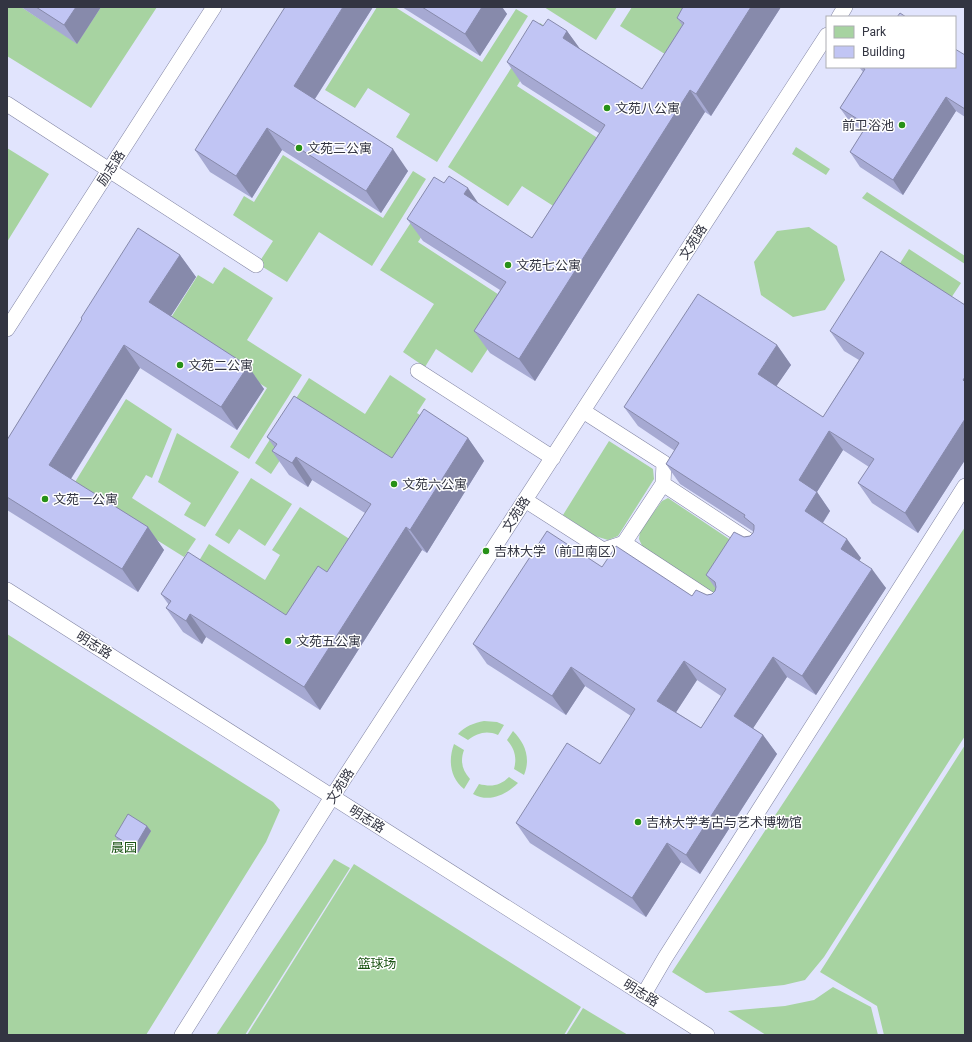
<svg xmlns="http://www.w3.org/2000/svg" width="972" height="1042" viewBox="0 0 972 1042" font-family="Roboto,'Noto Sans SC',sans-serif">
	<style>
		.built { fill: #e1e4fd; fill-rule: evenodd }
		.green { fill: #a7d3a1 }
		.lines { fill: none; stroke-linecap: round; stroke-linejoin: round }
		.service-casing { stroke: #8184a3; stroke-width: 16 }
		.service { stroke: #fff; stroke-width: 15 }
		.wall { fill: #a6a9d2; fill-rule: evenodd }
		.shaded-wall { fill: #878aab }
		.building { fill: #c1c5f4; stroke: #878aab; fill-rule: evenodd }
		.poi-dot { fill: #279117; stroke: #fff; stroke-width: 1.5 }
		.labels { text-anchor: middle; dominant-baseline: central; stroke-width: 3; stroke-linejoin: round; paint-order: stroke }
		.poi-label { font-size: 13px; fill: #333542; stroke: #fff; text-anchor: start }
		.street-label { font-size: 13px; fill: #333542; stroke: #fff }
		.park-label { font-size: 13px; fill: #1a5313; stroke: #fff }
	</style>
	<rect width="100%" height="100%" fill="#eeeffd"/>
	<path class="built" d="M 7,7 L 965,7 L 965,1035 L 7,1035 ZM 827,17 L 955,17 L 955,67 L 827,67 Z"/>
	<path class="green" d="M 7,7 L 21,7 L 77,43 L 101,7 L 157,7 L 91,108 L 7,56 Z
		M 377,7 L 395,7 L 482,62 L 516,9 L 528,16 L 437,162 L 396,137 L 410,114 L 368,88 L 355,108 L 325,90 Z
		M 544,7 L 617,7 L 596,40 Z
		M 632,7 L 710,7 L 676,61 L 620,26 Z
		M 540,23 L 552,31 L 517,86 L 613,148 L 569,216 L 522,186 L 508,206 L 448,167 Z
		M 796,147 L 830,169 L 826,175 L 792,154 Z
		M 7,148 L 49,174 L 7,242 Z
		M 283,155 L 383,218 L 413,171 L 426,179 L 372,266 L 319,232 L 287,282 L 258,264 L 273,241 L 233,215 L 244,196 L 254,202 Z
		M 436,184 L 450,193 L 418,242 L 516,306 L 472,373 L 436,349 L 425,367 L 403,352 L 434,304 L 380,270 Z
		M 867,192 L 965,256 L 965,264 L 862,198 Z
		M 809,227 L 837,246 L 845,280 L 825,310 L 793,317 L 761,295 L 754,262 L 777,231 Z
		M 909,249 L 961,283 L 949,301 L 897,268 Z
		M 224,267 L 273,298 L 247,340 L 302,375 L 249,459 L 230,447 L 267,388 L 167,324 L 198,275 L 213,284 Z
		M 390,375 L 426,399 L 417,413 L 440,428 L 407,478 L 310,415 L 271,474 L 255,463 L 309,378 L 365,414 Z
		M 126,399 L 172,429 L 152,478 L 146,475 L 132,498 L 196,539 L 184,557 L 72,487 Z
		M 177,433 L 239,472 L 205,527 L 184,515 L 191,503 L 158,482 Z
		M 609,441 L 653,469 L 654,479 L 618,536 L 608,540 L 595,536 L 563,515 Z
		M 251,478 L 292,504 L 265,546 L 239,529 L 229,544 L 215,535 Z
		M 668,498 L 744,549 L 714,595 L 643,548 L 639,539 L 640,531 L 662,501 Z
		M 300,507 L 368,551 L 302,634 L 196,566 L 209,544 L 265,580 L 280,555 L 272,550 Z
		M 965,527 L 965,736 L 824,957 L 805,980 L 784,985 L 706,993 L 672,972 Z
		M 7,634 L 273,802 L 280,810 L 266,842 L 146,1035 L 7,1035 Z
		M 484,721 L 497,722 L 504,725 L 498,735 C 486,730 478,733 468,740 L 458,734 C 465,726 474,723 484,721 Z
		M 513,731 C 525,743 531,758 524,775 L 514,769 C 517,758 515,749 507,740 Z
		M 454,744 L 464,750 C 460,761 462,770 470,779 L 464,789 C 450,778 448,760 454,744 Z
		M 965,745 L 965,1035 L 884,1035 L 877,1006 L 820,972 Z
		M 509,777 L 518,783 C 506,795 489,803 473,794 L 479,784 C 491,787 500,786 509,777 Z
		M 334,859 L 350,868 L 245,1035 L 216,1035 Z
		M 354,864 L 581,1007 L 564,1035 L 247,1035 Z
		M 833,987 L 871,1007 L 878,1035 L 766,1035 L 728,1011 L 785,1006 L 814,1000 Z
		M 583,1008 L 628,1035 L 566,1035 Z"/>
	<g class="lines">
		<defs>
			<path id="service" d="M 839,17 L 845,7
				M 7,104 L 256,265
				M 7,329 L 214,7
				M 418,371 L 553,458
				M 663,484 L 757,546
				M 525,500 L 603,550 L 624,543 L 663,484 L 664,463 L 583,411
				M 624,543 L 714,602
				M 7,590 L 707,1035
				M 644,994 L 665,958 L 965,486
				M 182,1035 L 332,797 L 827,35"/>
		</defs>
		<use href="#service" class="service-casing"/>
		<use href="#service" class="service"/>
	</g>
	<path class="wall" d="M 21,7 L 101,7 L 77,44 Z
		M 373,7 L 315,99 L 408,171 L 381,213 L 282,150 L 252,198 L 210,172 L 195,150 Z
		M 402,7 L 502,7 L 507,14 L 480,56 Z
		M 683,7 L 781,7 L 711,116 L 705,112 L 535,381 L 490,353 L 474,331 L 500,290 L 423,241 L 407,219 L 480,205 L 532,238 L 599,133 L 522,84 L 507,62 L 543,26 L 567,31 L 580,49 L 642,89 L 682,25 L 677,18 Z
		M 965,55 L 965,117 L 956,111 L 903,195 L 860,167 L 850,152 L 863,131 L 850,122 L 840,108 L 863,72 L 859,67 L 955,67 Z
		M 180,255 L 196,277 L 171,316 L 248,366 L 264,389 L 237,430 L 140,368 L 71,479 L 148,527 L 164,550 L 138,592 L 7,510 L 7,440 L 82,319 L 81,318 Z
		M 965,305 L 965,460 L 918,533 L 872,503 L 858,483 L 869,467 L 843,450 L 817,492 L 830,511 L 823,523 L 861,558 L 859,561 L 886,588 L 816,695 L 787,677 L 753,728 L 763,735 L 777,754 L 700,874 L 681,862 L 646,917 L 530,843 L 516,823 L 600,764 L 631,716 L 585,686 L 566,715 L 487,664 L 473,644 L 602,567 L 692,596 L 707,595 L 712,594 L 715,591 L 716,589 L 706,575 L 744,537 L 750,536 L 754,532 L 680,484 L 666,464 L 675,451 L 638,426 L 624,407 L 777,345 L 791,365 L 776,386 L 823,417 L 859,360 L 844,351 L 830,331 ZM 697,680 L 721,696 L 701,728 L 676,712 Z
		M 267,437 L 392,458 L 468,438 L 484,461 L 427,553 L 422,550 L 320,710 L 206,637 L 202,644 L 183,632 L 166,608 L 169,605 L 161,594 L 286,615 L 327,572 L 365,513 L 312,480 L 308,487 L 289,475 L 272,451 L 275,448 Z
		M 147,826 L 151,831 L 138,853 L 118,841 L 115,836 Z"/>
	<path class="shaded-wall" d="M 76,7 L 101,7 L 77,44 L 64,25 Z
		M 343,7 L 373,7 L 309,108 L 294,86 Z
		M 482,7 L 502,7 L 507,14 L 480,56 L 465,34 Z
		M 751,7 L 781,7 L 711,116 L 696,94 Z
		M 567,31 L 583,53 L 563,38 Z
		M 690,90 L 705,112 L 535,381 L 519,359 Z
		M 946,97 L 956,111 L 903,195 L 893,180 Z
		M 267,128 L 282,150 L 252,198 L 236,176 Z
		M 393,149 L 408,171 L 381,213 L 366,191 Z
		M 468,188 L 483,210 L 464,194 Z
		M 180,255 L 196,277 L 165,325 L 149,302 Z
		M 124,345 L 140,368 L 65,488 L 49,465 Z
		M 777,345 L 791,365 L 771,394 L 758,374 Z
		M 248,366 L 264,389 L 237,430 L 221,407 Z
		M 965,419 L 965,460 L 918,533 L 905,513 Z
		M 829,431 L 843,450 L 815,495 L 817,492 L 830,511 L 818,530 L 805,511 L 799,480 Z
		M 468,438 L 484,461 L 427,553 L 410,530 Z
		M 296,457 L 312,480 L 308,487 L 292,463 Z
		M 148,527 L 164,550 L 138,592 L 122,569 Z
		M 406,527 L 422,550 L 320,710 L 304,687 Z
		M 847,539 L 861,558 L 855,568 L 841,549 Z
		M 872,569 L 886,588 L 816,695 L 802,676 Z
		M 190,614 L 206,637 L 202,644 L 186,621 Z
		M 773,657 L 787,677 L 748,736 L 734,716 Z
		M 684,661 L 697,680 L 671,720 L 657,701 Z
		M 571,667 L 585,686 L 566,715 L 552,696 Z
		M 763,735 L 777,754 L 700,874 L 686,855 Z
		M 147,826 L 151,831 L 138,853 L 134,848 Z
		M 667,843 L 681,862 L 646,917 L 632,898 Z"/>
	<path class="building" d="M 36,7 L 76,7 L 64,25 Z
		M 285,7 L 343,7 L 294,86 L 393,149 L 366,191 L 267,128 L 236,176 L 195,150 Z
		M 422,7 L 482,7 L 465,34 Z
		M 683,7 L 751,7 L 696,94 L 690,90 L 519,359 L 474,331 L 506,282 L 407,219 L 434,177 L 444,183 L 449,176 L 468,188 L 464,194 L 532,238 L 605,125 L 507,62 L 533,20 L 543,26 L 548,19 L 567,31 L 563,38 L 642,89 L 684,23 L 677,18 Z
		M 900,13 L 906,17 L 897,17 Z
		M 955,49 L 965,55 L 965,109 L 946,97 L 893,180 L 850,152 L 867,125 L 840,108 L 865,69 L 861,67 L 955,67 Z
		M 138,228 L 180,255 L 149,302 L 248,366 L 221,407 L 124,345 L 49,465 L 148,527 L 122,569 L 7,497 L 7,440 L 82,319 L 81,318 Z
		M 881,251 L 965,305 L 965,377 L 963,380 L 965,382 L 965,419 L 905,513 L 858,483 L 874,459 L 829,431 L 799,480 L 817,492 L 805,511 L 847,539 L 841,549 L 872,569 L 802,676 L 773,657 L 734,716 L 763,735 L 686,855 L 667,843 L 632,898 L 516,823 L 567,743 L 600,764 L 635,709 L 571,667 L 552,696 L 473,644 L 547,531 L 602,567 L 616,546 L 692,596 L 696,590 L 707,595 L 712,594 L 715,591 L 716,587 L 715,582 L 706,575 L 734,532 L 744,537 L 750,536 L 753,533 L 754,529 L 754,525 L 744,517 L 745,515 L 666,464 L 679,443 L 624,407 L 698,294 L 777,345 L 758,374 L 823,417 L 864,353 L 830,331 ZM 684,661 L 726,689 L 701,728 L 657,701 Z
		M 294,396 L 392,458 L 424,409 L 468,438 L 410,530 L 406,527 L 304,687 L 190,614 L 186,621 L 166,608 L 171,601 L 161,594 L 188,552 L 286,615 L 318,566 L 327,572 L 371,504 L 296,457 L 292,463 L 272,451 L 277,444 L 267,437 Z
		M 128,814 L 147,826 L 134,848 L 115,836 Z"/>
	<g class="poi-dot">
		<circle cx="607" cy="108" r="4"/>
		<circle cx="902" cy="125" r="4"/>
		<circle cx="299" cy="148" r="4"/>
		<circle cx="508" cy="265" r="4"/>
		<circle cx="180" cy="365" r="4"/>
		<circle cx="394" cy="484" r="4"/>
		<circle cx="45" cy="499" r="4"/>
		<circle cx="486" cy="551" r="4"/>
		<circle cx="288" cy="641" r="4"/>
		<circle cx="638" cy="822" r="4"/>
	</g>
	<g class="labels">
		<g class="poi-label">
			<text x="615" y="108">文苑八公寓</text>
			<text x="894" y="125" text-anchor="end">前卫浴池</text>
			<text x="307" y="148">文苑三公寓</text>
			<text x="516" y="265">文苑七公寓</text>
			<text x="188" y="365">文苑二公寓</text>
			<text x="402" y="484">文苑六公寓</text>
			<text x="53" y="499">文苑一公寓</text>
			<text x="494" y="551">吉林大学（前卫南区）</text>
			<text x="296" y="641">文苑五公寓</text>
			<text x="646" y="822">吉林大学考古与艺术博物馆</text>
		</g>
		<g class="street-label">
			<text transform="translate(111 168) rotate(-57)">励志路</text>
			<text transform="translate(693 242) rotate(-57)">文苑路</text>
			<text transform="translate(516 514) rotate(-57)">文苑路</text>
			<text transform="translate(94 645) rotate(32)">明志路</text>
			<text transform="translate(340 786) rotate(-57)">文苑路</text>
			<text transform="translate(367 819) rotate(32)">明志路</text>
			<text transform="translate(641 993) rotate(32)">明志路</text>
		</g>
		<g class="park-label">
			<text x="124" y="847">晨园</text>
			<text x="377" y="963">篮球场</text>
		</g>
	</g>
	<rect width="972" height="1042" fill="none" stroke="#333542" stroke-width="16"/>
	<rect x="826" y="16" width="130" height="52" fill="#ffffff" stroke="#adaeb3"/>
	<rect x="834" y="26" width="20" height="12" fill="#a7d3a1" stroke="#adaeb3"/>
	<text x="862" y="36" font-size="12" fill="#333542">Park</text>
	<rect x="834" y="46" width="20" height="12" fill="#c1c5f4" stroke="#adaeb3"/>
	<text x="862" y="56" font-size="12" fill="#333542">Building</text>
</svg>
